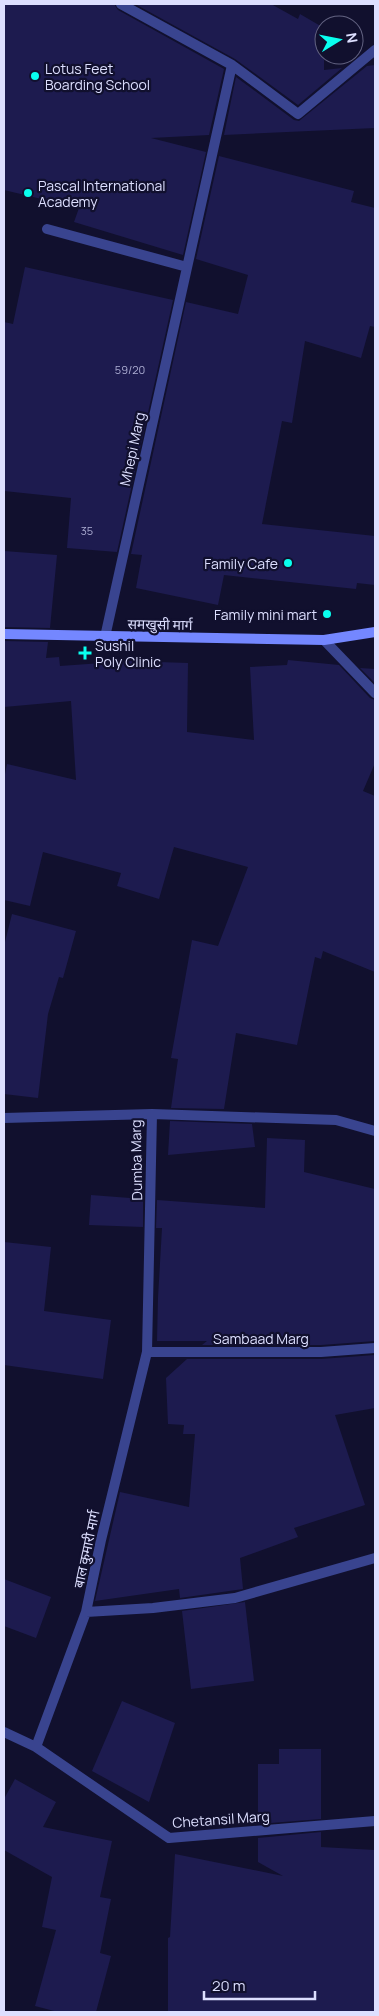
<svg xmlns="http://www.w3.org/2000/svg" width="379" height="2016" viewBox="0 0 379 2016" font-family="Manrope,'Noto Sans Devanagari',sans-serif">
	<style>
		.building { fill: #1d1b4f }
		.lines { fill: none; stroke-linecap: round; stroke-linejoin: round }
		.minor { stroke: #39448f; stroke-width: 10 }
		.secondary { stroke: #7487ff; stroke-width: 10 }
		.poi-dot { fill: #09ffef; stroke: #11102e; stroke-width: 2 }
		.labels { text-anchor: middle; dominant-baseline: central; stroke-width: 4.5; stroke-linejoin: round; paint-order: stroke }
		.number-label { font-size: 11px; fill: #adaed3 }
		.poi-label { font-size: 14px; fill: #dddfff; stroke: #11102e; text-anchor: start }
		.street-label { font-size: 14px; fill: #dddfff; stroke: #11102e }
	</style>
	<rect width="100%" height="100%" fill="#11102e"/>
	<path class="building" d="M 4,4 L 114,4 L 118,10 L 224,69 L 209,135 L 151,138 L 206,152 L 183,255 L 74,222 L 79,208 L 4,190 Z
		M 135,4 L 271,4 L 298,19 L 300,14 L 324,28 L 324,70 L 342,68 L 298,105 L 235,59 Z
		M 375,65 L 375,128 L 224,135 L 236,77 L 294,120 L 299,121 L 367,66 Z
		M 219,156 L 354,191 L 351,202 L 375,208 L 375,327 L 370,326 L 361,358 L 305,341 L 292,423 L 282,421 L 262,524 L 375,536 L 375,585 L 357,583 L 356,589 L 224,575 L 218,605 L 136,588 L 142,555 L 131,554 L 186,302 L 238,314 L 248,275 L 196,259 Z
		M 25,267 L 173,300 L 117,552 L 67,548 L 71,498 L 4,491 L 4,322 L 13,324 Z
		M 4,551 L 57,555 L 50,628 L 4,627 Z
		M 4,641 L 48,642 L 46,658 L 59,657 L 60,666 L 158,659 L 158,662 L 188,663 L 187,732 L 254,740 L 250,667 L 287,665 L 288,660 L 339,665 L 370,698 L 375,700 L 375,763 L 363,791 L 375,796 L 375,972 L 323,951 L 321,959 L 315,957 L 297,1045 L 236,1033 L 224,1109 L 171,1108 L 178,1059 L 171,1058 L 192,940 L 218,946 L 248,867 L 174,847 L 159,899 L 117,886 L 121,873 L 43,852 L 30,906 L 4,900 L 4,779 L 7,764 L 76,780 L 71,701 L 4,707 Z
		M 360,668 L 375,669 L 375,683 Z
		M 12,914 L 76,931 L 63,978 L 59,977 L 48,1014 L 38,1098 L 4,1094 L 4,946 Z
		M 170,1121 L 252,1124 L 255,1147 L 168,1155 Z
		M 267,1138 L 305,1140 L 304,1172 L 375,1189 L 375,1341 L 321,1345 L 202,1345 L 207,1341 L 157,1341 L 158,1298 L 162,1228 L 156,1228 L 157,1200 L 265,1208 Z
		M 91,1195 L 143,1199 L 143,1227 L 89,1225 Z
		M 4,1242 L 51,1247 L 44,1311 L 111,1320 L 103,1379 L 4,1365 Z
		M 375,1355 L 375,1408 L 335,1415 L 365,1505 L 294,1528 L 298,1537 L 240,1558 L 243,1589 L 180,1598 L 179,1589 L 95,1601 L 120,1492 L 189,1507 L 195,1434 L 183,1434 L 184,1425 L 168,1424 L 166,1378 L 187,1359 L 321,1359 Z
		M 4,1579 L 51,1597 L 36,1638 L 4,1626 Z
		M 245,1602 L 254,1681 L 191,1689 L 182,1611 Z
		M 122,1701 L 175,1723 L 149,1802 L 92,1771 Z
		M 279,1749 L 321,1749 L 321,1819 L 258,1824 L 258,1764 L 279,1764 Z
		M 15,1779 L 56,1802 L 43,1827 L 112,1841 L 100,1897 L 111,1899 L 100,1953 L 111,1956 L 96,2012 L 58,2012 L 35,2006 L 56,1930 L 42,1927 L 52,1877 L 4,1850 L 4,1799 Z
		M 321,1832 L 321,1847 L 375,1850 L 375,2011 L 168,2012 L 168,1938 L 170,1937 L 175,1854 L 283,1876 L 258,1862 L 258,1838 Z"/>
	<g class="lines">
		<path class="minor" d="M 121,4 L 232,65 L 298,114 L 375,50
			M 47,229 L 187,267
			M 105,637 L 232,65
			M 324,640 L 375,693
			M 152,1114 L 336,1120 L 375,1131
			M 4,1118 L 152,1114 L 147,1352 L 101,1540 L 86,1612 L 36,1747
			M 147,1352 L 321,1352 L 375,1348
			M 86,1612 L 153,1608 L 235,1598 L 375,1558
			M 4,1732 L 36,1747 L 169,1838 L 375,1821"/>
		<path class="secondary" d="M 4,634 L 324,640 L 375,632"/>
	</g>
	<g class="poi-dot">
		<circle cx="35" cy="76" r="5"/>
		<circle cx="28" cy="193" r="5"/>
		<circle cx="288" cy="563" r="5"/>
		<circle cx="327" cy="614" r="5"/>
		<path d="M82.5 645.5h5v5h5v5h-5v5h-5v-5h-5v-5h5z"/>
	</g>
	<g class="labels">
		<g class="number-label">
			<text x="130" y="369">59/20</text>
			<text x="87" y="530">35</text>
		</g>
		<g class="poi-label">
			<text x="45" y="68">Lotus Feet<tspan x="45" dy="16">Boarding School</tspan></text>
			<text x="38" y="185">Pascal International<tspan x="38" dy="16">Academy</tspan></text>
			<text x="278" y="563" text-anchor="end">Family Cafe</text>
			<text x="317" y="614" text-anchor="end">Family mini mart</text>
			<text x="95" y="645">Sushil<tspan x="95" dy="16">Poly Clinic</tspan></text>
		</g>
		<g class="street-label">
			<text transform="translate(132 449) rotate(-78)">Mhepi Marg</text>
			<text transform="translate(160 624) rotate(1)">समखुसी मार्ग</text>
			<text transform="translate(136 1160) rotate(-91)">Dumba Marg</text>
			<text x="261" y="1338">Sambaad Marg</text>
			<text transform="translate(86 1549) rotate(-78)">बाल कुमारी मार्ग</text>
			<text transform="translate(221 1819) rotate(-4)">Chetansil Marg</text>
		</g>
	</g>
	<rect width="379" height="2016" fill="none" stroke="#dddfff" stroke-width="10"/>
	<g transform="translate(339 40) rotate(80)"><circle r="24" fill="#11102e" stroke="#636382"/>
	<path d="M0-4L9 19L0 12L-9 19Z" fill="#09ffef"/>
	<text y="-8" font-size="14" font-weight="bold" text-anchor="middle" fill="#dddfff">N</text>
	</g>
	<path d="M204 1991v8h111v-8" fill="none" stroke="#dddfff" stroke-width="2.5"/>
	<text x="212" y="1991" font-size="15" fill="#dddfff" stroke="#11102e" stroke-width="4" paint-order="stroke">20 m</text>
</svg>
